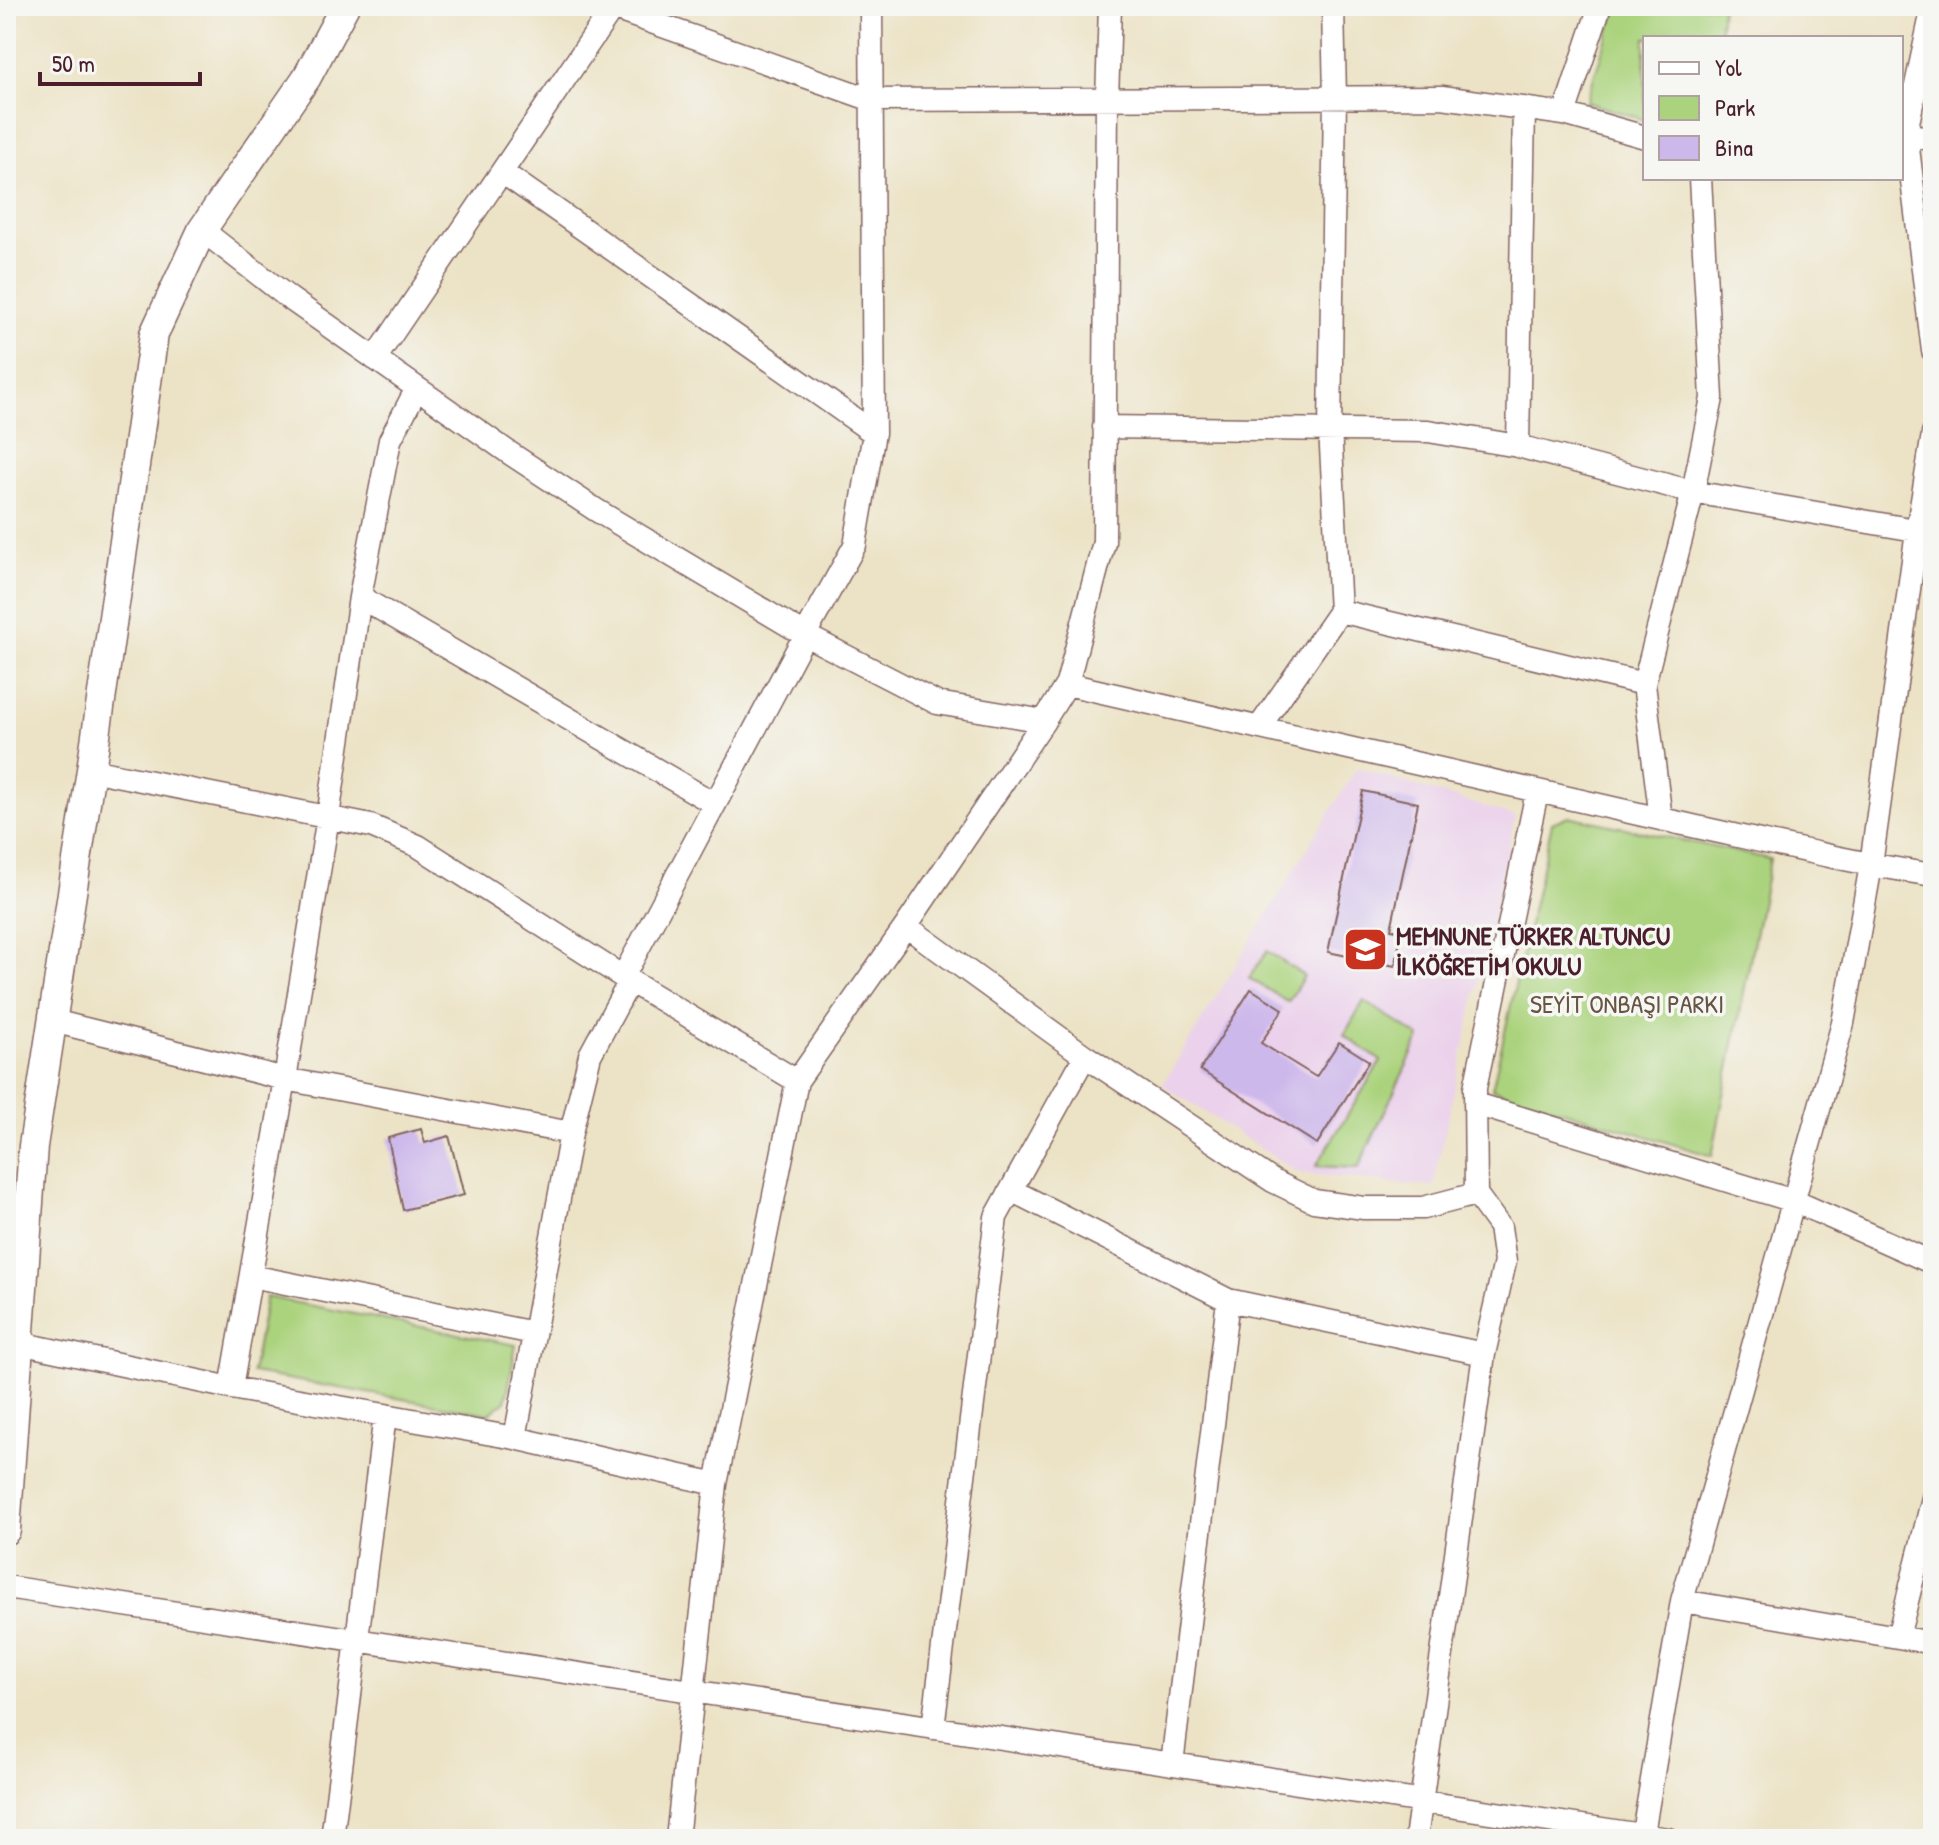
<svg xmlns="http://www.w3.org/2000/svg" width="1939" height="1845" viewBox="0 0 1939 1845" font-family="'Patrick Hand',sans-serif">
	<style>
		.built { fill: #ebd1eb }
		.green { fill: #abd37d; stroke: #7a7954; stroke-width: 2 }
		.building { fill: #cdb8eb }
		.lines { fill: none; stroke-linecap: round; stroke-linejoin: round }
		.minor-casing { stroke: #836461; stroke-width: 25 }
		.tertiary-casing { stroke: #836461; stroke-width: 31 }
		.minor { stroke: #fff; stroke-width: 22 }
		.tertiary { stroke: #fff; stroke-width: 28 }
		.labels { text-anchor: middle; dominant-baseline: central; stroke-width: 7; stroke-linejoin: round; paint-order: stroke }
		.poi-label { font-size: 26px; font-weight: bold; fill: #4a1f2b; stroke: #f6f6f2; text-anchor: start }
		.park-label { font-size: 26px; fill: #675544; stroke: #f6f6f2 }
	</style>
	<rect width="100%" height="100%" fill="#f6f6f2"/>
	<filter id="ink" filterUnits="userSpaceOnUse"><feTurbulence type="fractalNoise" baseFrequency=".0125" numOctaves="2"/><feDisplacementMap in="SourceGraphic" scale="16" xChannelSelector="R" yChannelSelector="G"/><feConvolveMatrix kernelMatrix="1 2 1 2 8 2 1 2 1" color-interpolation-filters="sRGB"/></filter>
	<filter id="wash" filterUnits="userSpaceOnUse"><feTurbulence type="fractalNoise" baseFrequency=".006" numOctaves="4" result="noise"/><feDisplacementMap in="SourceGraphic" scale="32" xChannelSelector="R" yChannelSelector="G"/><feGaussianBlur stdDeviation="1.8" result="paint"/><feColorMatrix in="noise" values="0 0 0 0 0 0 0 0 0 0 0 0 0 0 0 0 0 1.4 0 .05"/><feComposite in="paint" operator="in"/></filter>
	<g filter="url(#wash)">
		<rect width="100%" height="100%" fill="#ece3c6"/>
		<path class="built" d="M 1357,768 L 1515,816 L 1433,1187 L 1299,1173 L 1162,1085 Z"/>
		<path class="green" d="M 1617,6 L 1722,6 L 1719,38 L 1645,38 L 1645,120 L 1586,102 Z
			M 1568,816 L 1770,859 L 1712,1156 L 1492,1089 L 1552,823 Z
			M 1267,951 L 1304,976 L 1288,1002 L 1249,978 Z
			M 1364,1001 L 1420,1037 L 1358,1168 L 1316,1166 L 1381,1061 L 1344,1035 Z
			M 266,1297 L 516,1345 L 506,1401 L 489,1414 L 252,1373 Z"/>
		<g id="blocks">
			<path class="building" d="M 1363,791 L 1418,803 L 1391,929 L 1402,931 L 1395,966 L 1328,952 Z
				M 1251,989 L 1283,1009 L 1261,1043 L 1316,1077 L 1339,1042 L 1369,1061 L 1317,1144 L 1200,1070 Z
				M 421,1129 L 425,1143 L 449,1136 L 464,1195 L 403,1210 L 388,1138 Z"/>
		</g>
	</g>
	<g filter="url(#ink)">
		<use href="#blocks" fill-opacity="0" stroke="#836461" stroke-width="2"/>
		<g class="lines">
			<defs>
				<path id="minor" d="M 606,6 L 872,100 L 1442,97 L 1564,114
					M 871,6 L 874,433
					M 1600,6 L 1564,114 L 1645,137
					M 1933,6 L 1906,132 L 1933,351
					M 1524,108 L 1518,446 L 1693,492 L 1644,684
					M 1901,132 L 1933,140
					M 502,172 L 874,433 L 855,545 L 805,635 L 623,977
					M 1700,178 L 1712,398 L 1693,492 L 1933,533
					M 202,230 L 289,298 L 508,452 L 596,510 L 805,635 L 937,703 L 1044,721
					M 375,359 L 614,6
					M 1104,427 L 1428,431 L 1518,446
					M 360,597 L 715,804
					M 1340,611 L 1644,684 L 1661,819
					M 1067,684 C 1267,728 1465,776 1665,820 C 1754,839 1843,861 1933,875
					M 1260,726 L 1340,611 L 1330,429 L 1335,98 L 1333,6
					M 91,770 L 371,826 L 418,846 L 623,977 L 797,1081
					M 906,926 L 1085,1056 L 996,1217 L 933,1728
					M 53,1021 L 285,1079 L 571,1133
					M 1085,1056 L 1273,1181 L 1314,1201 L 1364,1208 L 1423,1208 L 1476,1194
					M 1475,1104 L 1794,1201 L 1933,1263
					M 1011,1190 L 1228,1300 L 1484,1354 L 1416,1839
					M 251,1276 L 534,1333
					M 19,1343 L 231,1388 L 515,1438 L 716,1484
					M 1484,1354 L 1505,1262 L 1500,1227 L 1476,1194 L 1475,1088 L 1537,792
					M 231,1388 L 285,1079 L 328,817 L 360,597 L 390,440 L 417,388
					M 515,1438 L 571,1133 L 590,1055 L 630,981
					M 6,1587 L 1668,1839
					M 1682,1601 L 1898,1637 L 1933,1498
					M 1898,1637 L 1933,1643
					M 1172,1764 L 1228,1300
					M 332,1839 L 385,1415
					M 677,1839 L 716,1484 L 797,1081 L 906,926 L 1044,721 L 1067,684 L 1104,542 L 1107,100 L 1110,6
					M 1642,1839 L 1682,1601 L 1843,1023 L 1871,865 L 1917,531 L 1933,434"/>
				<path id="tertiary" d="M 6,1530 L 33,1146 L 91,770 L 154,334 L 202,230 L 307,77 L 345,6"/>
			</defs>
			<use href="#minor" class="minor-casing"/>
			<use href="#tertiary" class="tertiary-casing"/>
			<use href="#minor" class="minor"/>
			<use href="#tertiary" class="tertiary"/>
		</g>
	</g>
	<defs>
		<symbol id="school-square" viewBox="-11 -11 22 22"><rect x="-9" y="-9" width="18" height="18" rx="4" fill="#c8321e" stroke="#f6f6f2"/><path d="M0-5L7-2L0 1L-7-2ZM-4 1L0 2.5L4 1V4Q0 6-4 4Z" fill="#fff"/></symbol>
	</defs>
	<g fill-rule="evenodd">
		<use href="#school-square" x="1340" y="924" width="51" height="51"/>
	</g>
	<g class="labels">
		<g class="poi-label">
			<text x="1396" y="935">MEMNUNE TÜRKER ALTUNCU<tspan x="1396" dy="30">İLKÖĞRETİM OKULU</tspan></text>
		</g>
		<g class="park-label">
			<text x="1627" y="1003">SEYİT ONBAŞI PARKI</text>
		</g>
	</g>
	<rect width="1939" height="1845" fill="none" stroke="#f6f6f2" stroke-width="32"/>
	<rect x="1643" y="36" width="260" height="144" fill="#f6f6f2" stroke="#b1a0a2" stroke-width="2"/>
	<rect x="1659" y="62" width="40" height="12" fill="#ffffff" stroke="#b1a0a2" stroke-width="2"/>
	<text x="1715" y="76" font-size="24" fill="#4a1f2b">Yol</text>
	<rect x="1659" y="96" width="40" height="24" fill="#abd37d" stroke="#b1a0a2" stroke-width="2"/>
	<text x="1715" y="116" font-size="24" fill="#4a1f2b">Park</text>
	<rect x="1659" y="136" width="40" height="24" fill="#cdb8eb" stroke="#b1a0a2" stroke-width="2"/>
	<text x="1715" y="156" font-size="24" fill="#4a1f2b">Bina</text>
	<path d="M40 72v12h160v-12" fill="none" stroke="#4a1f2b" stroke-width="4"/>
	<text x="52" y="72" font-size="24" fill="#4a1f2b" stroke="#f6f6f2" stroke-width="6" paint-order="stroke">50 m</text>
</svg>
